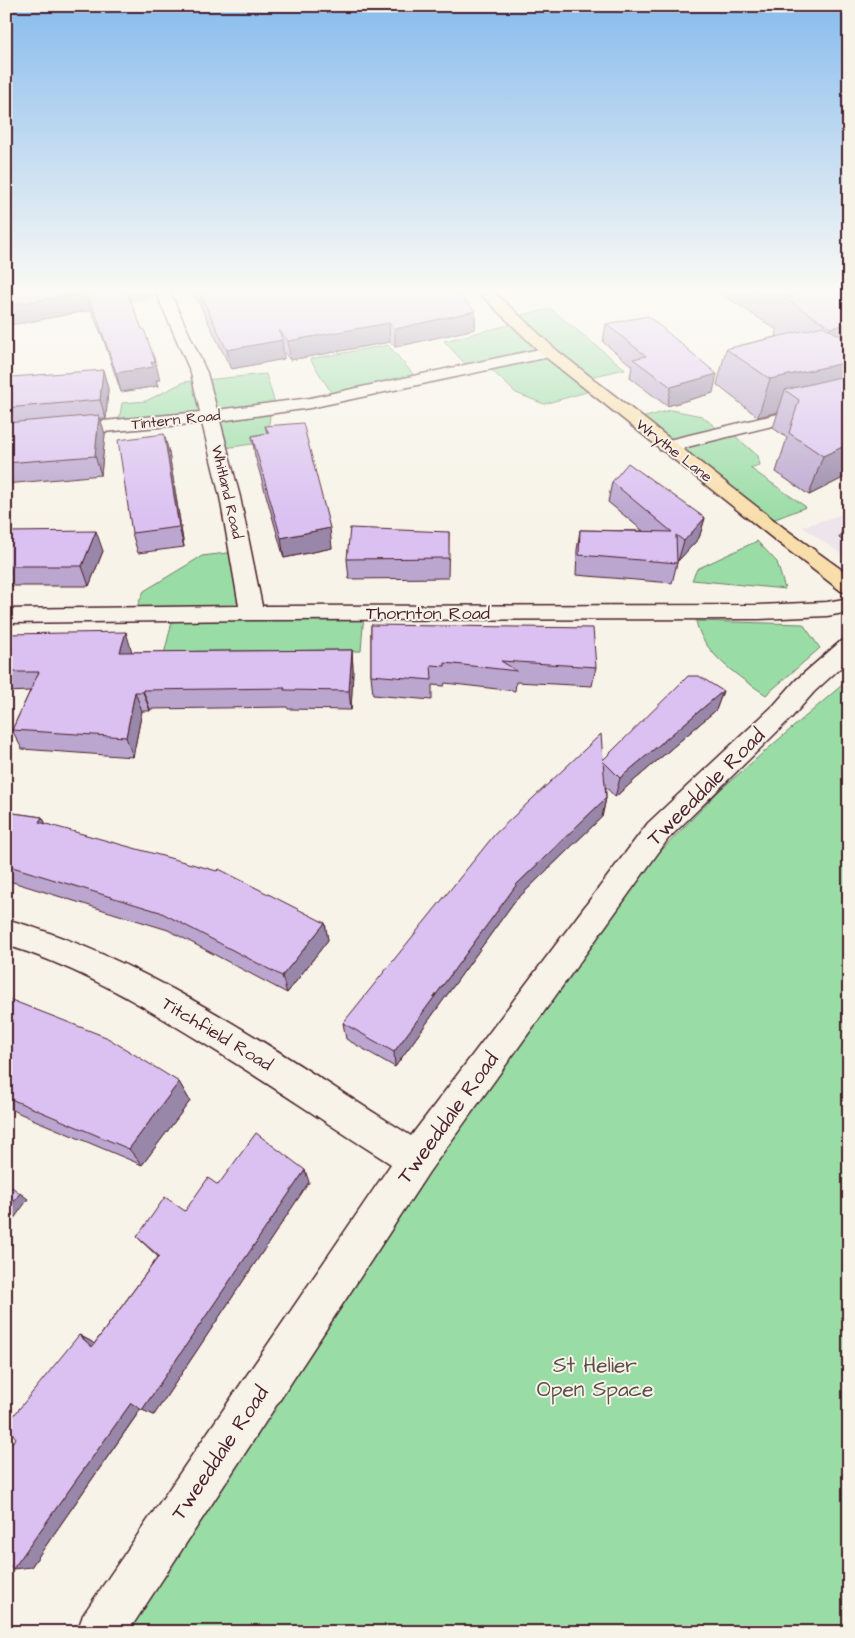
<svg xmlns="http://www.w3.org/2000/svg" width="855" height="1638" viewBox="0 0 855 1638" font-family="'Architects Daughter',sans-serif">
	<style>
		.built { fill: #eee4eb }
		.green { fill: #9adca6; stroke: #727e68 }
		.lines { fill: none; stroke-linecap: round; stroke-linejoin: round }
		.minor-casing { stroke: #4a1f2b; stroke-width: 3 }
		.major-casing { stroke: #4a1f2b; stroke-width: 3 }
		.minor { fill: #f7f3e8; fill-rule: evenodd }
		.major { fill: #f8deab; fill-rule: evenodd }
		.wall { fill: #bba6cf; stroke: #4a1f2b }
		.shaded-wall { fill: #9987a9; stroke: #4a1f2b }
		.building { fill: #dac1f1; stroke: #4a1f2b }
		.labels { text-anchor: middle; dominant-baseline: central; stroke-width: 4; stroke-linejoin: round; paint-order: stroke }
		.far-street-label { font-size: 15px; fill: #4a1f2b; stroke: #f7f3e8 }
		.street-label { font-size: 18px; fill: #4a1f2b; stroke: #f7f3e8 }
		.near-street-label { font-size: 21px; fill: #4a1f2b; stroke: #f7f3e8 }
		.near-park-label { font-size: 21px; fill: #5e4e4a; stroke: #f7f3e8 }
	</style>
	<rect width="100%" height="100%" fill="#f7f3e8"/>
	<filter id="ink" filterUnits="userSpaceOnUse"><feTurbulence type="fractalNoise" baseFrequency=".02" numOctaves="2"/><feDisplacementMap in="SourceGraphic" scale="10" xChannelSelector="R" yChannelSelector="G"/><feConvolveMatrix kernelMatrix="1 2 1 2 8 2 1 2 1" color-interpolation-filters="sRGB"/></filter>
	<g filter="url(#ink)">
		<path class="built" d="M 849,512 L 849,559 L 802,527 Z"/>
		<path class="green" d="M 118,290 L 184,290 L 118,303 Z
			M 551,309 L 625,369 L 586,378 L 511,317 Z
			M 513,324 L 590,391 L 544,404 L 516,393 L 484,363 L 467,366 L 444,341 Z
			M 388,345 L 419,381 L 335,398 L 310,359 Z
			M 266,374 L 276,407 L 267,409 L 270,415 L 268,433 L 252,444 L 218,449 L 209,417 L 118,426 L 122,403 L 146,401 L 184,382 Z
			M 671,410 L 702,416 L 726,436 L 733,434 L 758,456 L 760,465 L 750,468 L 806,507 L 770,521 L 638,419 Z
			M 757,541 L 777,562 L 785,589 L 692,580 L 697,569 Z
			M 235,552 L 244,609 L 135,611 L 144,591 L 202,556 Z
			M 364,613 L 361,651 L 164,654 L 174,614 Z
			M 696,621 L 803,624 L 820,648 L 766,695 C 739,677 703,654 696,621 Z
			M 849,679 L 849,1632 L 123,1632 L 552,983 L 654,858 L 720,790 Z"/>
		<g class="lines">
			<defs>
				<path id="minor" d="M 155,290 L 169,290 L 207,373 L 217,410 L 310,398 L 549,347 L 555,349 L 557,352 L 555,355 L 549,357 L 310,408 L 220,421 L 240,497 L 262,606 L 759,605 L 827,602 L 849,598 L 849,612 L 827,616 L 759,619 L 252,620 L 6,623 L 6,609 L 239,606 L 220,497 L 202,423 L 6,441 L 6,430 L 200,412 L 191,373 Z
					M 849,397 L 849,407 L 667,452 L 660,450 L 658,446 L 660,442 Z
					M 849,639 L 849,660 L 814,692 L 792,717 L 668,839 L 429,1172 L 128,1632 L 77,1632 L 83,1615 L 391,1164 C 321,1120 252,1072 180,1029 C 125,995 69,964 6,945 L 6,919 C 154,961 282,1056 411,1136 L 648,823 L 774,705 L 796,680 L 841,641 Z"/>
				<path id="major" d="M 476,290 L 492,290 L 555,349 L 784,528 L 849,575 L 849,593 L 841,591 L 770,536 L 543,355 Z"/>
			</defs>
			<use href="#minor" class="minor-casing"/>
			<use href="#major" class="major-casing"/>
			<use href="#minor" class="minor"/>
			<use href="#major" class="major"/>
		</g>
		<path class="wall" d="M 6,290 L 126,290 L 155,361 L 160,380 L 156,380 L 158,386 L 121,392 L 103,338 L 91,310 L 23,323 Z
			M 192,290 L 454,290 L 475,311 L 475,329 L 395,347 L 390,342 L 290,360 L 283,351 L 284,359 L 231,369 L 199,303 Z
			M 716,290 L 849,290 L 849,475 L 809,495 L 776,472 L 787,438 L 773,428 L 778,412 L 758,417 L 717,385 L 726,349 L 778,336 L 776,335 L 777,330 Z
			M 606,324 L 713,393 L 667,406 L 630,378 L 632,366 L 603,342 Z
			M 103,370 L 108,389 L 106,419 L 100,419 L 105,434 L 101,475 L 6,484 L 6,384 Z
			M 265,426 L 332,548 L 284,558 L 255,456 L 252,436 L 267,433 Z
			M 164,434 L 169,453 L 184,547 L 138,553 L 132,533 Z
			M 612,482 L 705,518 L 699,538 L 678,561 L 677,560 L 677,563 L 672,583 L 576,575 L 577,550 L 580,530 L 643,531 L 608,502 Z
			M 849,515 L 849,545 L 839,538 Z
			M 6,532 L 103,551 L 89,586 L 6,586 Z
			M 449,532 L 448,578 L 349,579 L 347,559 Z
			M 371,625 L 596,667 L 592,686 L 516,682 L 515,691 L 445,683 L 444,686 L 432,685 L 432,700 L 373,695 L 371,675 Z
			M 6,634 L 132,652 L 352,650 L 353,670 L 351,710 L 288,709 L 287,707 L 150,709 L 150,711 L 142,711 L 133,757 L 22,749 L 12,730 L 30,691 L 6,692 Z
			M 723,691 L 716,710 L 615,797 L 606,787 L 606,798 L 602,817 L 514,902 L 395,1067 L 346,1039 L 343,1023 L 603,760 Z
			M 6,812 L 42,817 L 46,824 L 325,923 L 328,940 L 287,993 L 168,930 L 6,880 Z
			M 6,998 L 179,1082 L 190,1101 L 142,1165 L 30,1118 L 6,1107 Z
			M 309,1182 L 154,1415 L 141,1409 L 31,1567 L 16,1438 L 79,1335 L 92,1342 L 94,1344 L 158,1257 L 137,1237 L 185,1211 L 218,1185 Z"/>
		<path class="shaded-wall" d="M 86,292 L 91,310 L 23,323 L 6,325 L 6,306 Z
			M 475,311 L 475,329 L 395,347 L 395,329 Z
			M 389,323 L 390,342 L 290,360 L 288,341 Z
			M 849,323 L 849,355 L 818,364 L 831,328 Z
			M 282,340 L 284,359 L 231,369 L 227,350 Z
			M 155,361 L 160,380 L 156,380 L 158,386 L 121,392 L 116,373 Z
			M 849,362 L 849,396 L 785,390 L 778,412 L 758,417 L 770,379 Z
			M 103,370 L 108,389 L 106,419 L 100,400 Z
			M 717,374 L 713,393 L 667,406 L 671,387 Z
			M 99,415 L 105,434 L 101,475 L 95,456 Z
			M 164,434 L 169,453 L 184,547 L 179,527 Z
			M 849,444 L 849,475 L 809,495 L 823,456 Z
			M 705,518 L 699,538 L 678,561 L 684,541 Z
			M 330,528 L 332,548 L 284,558 L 281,538 Z
			M 96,531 L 103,551 L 89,586 L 82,566 Z
			M 126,632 L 132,652 L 127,672 L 120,652 Z
			M 352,650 L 353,670 L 351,710 L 349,691 Z
			M 143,690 L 150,709 L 150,711 L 143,692 Z
			M 723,691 L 716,710 L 615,797 L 620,778 Z
			M 135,692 L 142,711 L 133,757 L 126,737 Z
			M 606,798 L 602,817 L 514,902 L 395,1067 L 394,1052 L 517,884 Z
			M 42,817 L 53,836 L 39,822 Z
			M 325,923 L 328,940 L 287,993 L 282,976 Z
			M 179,1082 L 190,1101 L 142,1165 L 129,1149 Z
			M 305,1170 L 309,1182 L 154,1415 L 142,1410 Z
			M 20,1193 L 28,1199 L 6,1230 L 6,1213 Z
			M 79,1335 L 92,1342 L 105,1354 L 92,1347 Z
			M 131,1403 L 142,1407 L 31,1567 L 13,1569 Z"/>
		<path class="building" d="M 6,290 L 126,290 L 142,329 L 144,329 L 155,361 L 151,362 L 153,367 L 116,373 L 98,320 L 86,292 L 6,306 Z
			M 198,290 L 454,290 L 475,311 L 395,329 L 389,323 L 288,341 L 279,330 L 282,340 L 227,350 Z
			M 781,290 L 842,290 L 849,294 L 849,323 L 831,328 L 786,299 L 793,297 Z
			M 648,316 L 717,374 L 671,387 L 633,359 L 646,356 L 606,324 Z
			M 823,326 L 849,341 L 849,362 L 770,379 L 726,349 Z
			M 103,370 L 100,400 L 6,408 L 6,384 L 10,383 L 11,377 Z
			M 849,375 L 849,444 L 823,456 L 789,433 L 799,400 L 785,390 Z
			M 99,415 L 95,456 L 6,463 L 6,423 Z
			M 303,423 L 330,528 L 281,538 L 252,436 L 269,433 L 265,426 Z
			M 164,434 L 179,527 L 132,533 L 118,440 Z
			M 628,463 L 705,518 L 684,541 L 676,535 L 677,563 L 579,555 L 580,530 L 672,532 L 612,482 Z
			M 350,528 L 449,532 L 449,558 L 347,559 Z
			M 96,531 L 82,566 L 6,566 L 6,532 Z
			M 371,625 L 593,628 L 596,667 L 501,661 L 517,671 L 445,663 L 445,666 L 431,665 L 432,680 L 371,675 Z
			M 126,632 L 120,652 L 352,650 L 349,691 L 284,690 L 285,688 L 143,690 L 143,692 L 135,692 L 126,737 L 12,730 L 39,672 L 6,672 L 6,634 Z
			M 688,676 L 699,676 L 723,691 L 620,778 L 603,761 L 606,798 L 517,884 L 394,1052 L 343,1023 L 495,834 L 601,734 L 603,760 Z
			M 6,812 L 42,817 L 39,822 L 217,871 L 219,869 L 325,923 L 282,976 L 160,912 L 6,865 Z
			M 6,998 L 106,1037 L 179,1082 L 129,1149 L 6,1097 Z
			M 256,1133 L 305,1170 L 142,1410 L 131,1403 L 13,1569 L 6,1562 L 6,1450 L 16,1438 L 6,1425 L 79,1335 L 92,1347 L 159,1256 L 137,1237 L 165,1197 L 185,1211 L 208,1178 L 218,1185 Z
			M 6,1183 L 20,1193 L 6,1213 Z"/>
	</g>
	<linearGradient id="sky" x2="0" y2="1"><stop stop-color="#88bced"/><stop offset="0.56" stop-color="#fbfaf5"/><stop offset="1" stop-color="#fbfaf5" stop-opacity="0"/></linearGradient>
	<rect width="855" height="519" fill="url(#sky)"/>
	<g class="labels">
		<g class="far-street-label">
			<text transform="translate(176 420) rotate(-6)">Tintern Road</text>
			<text transform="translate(674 451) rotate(38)">Wrythe Lane</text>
			<text transform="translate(227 492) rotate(77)">Whitland Road</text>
		</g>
		<g class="street-label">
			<text x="428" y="613">Thornton Road</text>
			<text transform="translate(217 1034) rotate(31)">Titchfield Road</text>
		</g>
		<g class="near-street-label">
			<text transform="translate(706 787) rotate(-45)">Tweeddale Road</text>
			<text transform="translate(448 1118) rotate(-54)">Tweeddale Road</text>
			<text transform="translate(220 1453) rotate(-56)">Tweeddale Road</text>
		</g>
		<g class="near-park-label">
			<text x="595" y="1365">St Helier<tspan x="595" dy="24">Open Space</tspan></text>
		</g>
	</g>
	<rect width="855" height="1638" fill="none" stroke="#f7f3e8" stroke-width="25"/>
	<rect x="12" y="12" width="830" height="1613" fill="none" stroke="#4a1f2b" stroke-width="2" filter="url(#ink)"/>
</svg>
